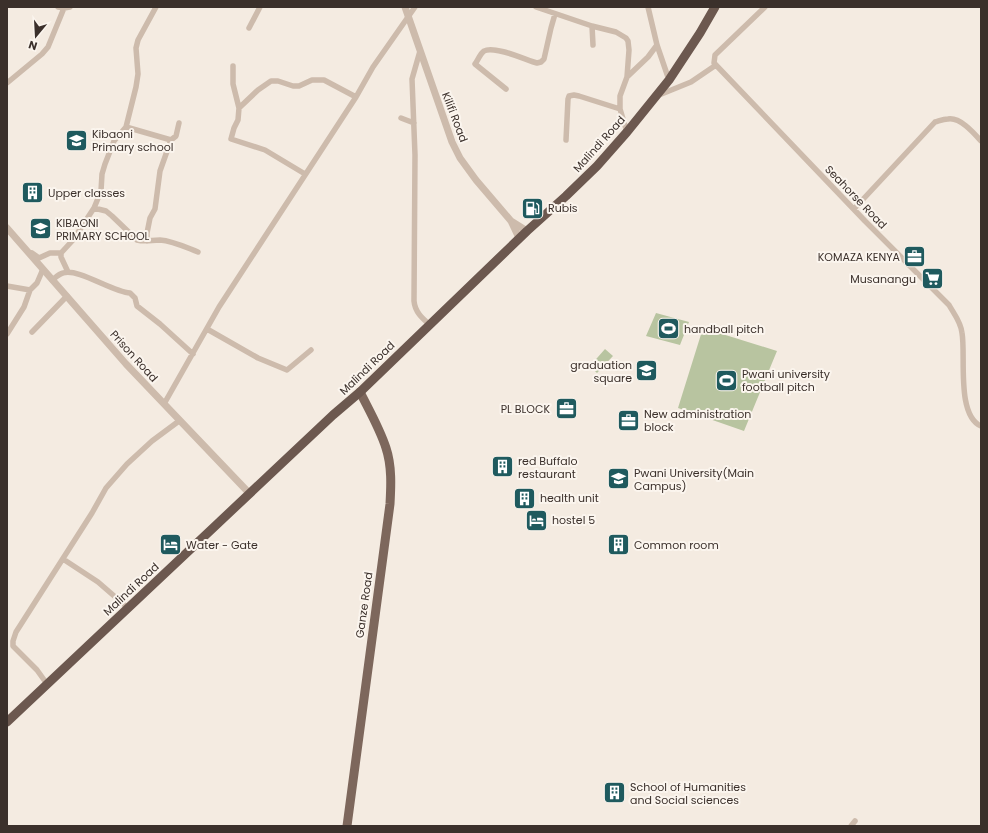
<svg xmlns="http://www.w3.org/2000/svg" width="988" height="833" viewBox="0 0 988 833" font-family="Poppins,sans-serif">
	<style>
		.green { fill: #b8c4a0 }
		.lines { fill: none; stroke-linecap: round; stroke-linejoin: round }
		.minor { stroke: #cdbbac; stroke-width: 5.5 }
		.tertiary { stroke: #cdbbac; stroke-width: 7 }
		.primary { stroke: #7d675c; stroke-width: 9 }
		.trunk { stroke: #6c584f; stroke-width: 9 }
		.labels { text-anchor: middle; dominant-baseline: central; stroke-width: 4; stroke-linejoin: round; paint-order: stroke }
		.street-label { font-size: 11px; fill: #3b302b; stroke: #fbf5ee }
		.poi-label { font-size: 11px; fill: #3b302b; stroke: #fbf5ee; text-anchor: start }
	</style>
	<rect width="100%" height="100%" fill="#f4ebe1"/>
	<path class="green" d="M 656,313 L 689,322 L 680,345 L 646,336 Z
		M 703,328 L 777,351 L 744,431 L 678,408 Z
		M 605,349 L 613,356 L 597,373 L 590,366 Z"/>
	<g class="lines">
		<path class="minor" d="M 58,7 L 64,8 L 70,7
			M 536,7 L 592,26 L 616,32 L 626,38 L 628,41 L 629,50 L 627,77 L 620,96 L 620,109 L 627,132
			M 648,7 L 657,45 L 669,80
			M 765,7 L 715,55 L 714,63 L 865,221 L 949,305 C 954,314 961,322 962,333 C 966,355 956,415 981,426
			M 592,26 L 593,45
			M 249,28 L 260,7
			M 420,51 L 412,79 L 415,155 L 414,301 C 415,312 422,318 430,325
			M 233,66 L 233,84 L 239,108
			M 627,77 L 648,57 L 657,45
			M 7,83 L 42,54 L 48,47 L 64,8
			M 506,89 L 475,64 C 478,60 480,54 484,51 C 494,45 526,60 537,63 L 541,62 L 544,59 L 551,28 L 555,14
			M 659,95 L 691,82 L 716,65
			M 401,118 L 414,123
			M 126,127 L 171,140 L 176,136 L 179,123
			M 566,140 L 568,99 L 569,96 L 574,95 L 579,96 L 620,109
			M 305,174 L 265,150 L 231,139 L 234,128 L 238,120 L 239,108 L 258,90 L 271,81 L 278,81 L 293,86 L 299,86 L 312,80 L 324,80 L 356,97
			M 94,208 L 106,211 L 112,216 L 137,240 C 145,242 152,240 160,240 C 173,241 185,247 198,252
			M 854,209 L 935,122 C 939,121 943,119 948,119 C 960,117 973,132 981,141
			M 147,241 L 147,233 L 150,218 L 155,209 L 160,171 L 171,140
			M 32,253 L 39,258 L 50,253 L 61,253
			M 61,253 L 73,240 L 94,208 L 101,191 L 102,174 L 105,164 L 114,141 L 126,127 L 136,87 L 138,74 L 136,48 L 138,40 L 156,7
			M 61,253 L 61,257 L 68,272
			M 52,280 C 56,277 59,274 63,273 C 79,268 112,292 130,293 L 135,298 L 137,306 L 160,324 L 193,354
			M 7,286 L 30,290 L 37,283 L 43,269
			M 207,329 L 258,358 L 287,370 L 311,350
			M 32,332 L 67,296
			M 7,334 L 24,307 L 30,290
			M 164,404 L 219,307 L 356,97 L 373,67 L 415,7
			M 63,559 L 98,582 L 128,608
			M 47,684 L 37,670 L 13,646 L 13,641 L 16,632 L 92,513 L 106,488 L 127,464 L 152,441 L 179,421
			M 851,826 L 855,821"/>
		<path class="tertiary" d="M 405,7 L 452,142 L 460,158 L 476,180 L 511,221 L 519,238
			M 511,221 L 527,231
			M 7,228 L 126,364 L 250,494"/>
		<path class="primary" d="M 347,826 L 390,504 C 391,486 392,466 386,448 C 380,429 369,410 360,392"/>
		<path class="trunk" d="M 7,722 L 333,415 L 360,392 L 527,231 L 566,196 L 597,166 L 627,132 L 669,80 L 700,33 L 715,7"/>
	</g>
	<defs>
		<symbol id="school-square" viewBox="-11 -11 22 22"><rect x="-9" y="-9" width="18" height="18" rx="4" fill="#1f5a5e" stroke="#fbf5ee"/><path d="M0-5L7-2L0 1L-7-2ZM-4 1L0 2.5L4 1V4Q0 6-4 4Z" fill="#fff"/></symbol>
		<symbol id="building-square" viewBox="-11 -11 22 22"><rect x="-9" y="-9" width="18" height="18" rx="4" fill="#1f5a5e" stroke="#fbf5ee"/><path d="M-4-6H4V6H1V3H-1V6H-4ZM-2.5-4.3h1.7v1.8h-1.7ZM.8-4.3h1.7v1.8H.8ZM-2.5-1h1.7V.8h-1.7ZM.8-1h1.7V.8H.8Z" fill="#fff"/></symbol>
		<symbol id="fuel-square" viewBox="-11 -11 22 22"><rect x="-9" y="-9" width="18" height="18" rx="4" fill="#1f5a5e" stroke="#fbf5ee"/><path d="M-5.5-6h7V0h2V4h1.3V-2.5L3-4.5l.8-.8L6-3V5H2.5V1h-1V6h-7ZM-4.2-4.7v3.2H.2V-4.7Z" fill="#fff"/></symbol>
		<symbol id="office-square" viewBox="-11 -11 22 22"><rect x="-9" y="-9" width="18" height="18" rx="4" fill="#1f5a5e" stroke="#fbf5ee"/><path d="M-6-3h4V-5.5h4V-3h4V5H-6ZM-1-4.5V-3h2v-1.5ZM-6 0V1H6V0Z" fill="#fff"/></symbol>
		<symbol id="supermarket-square" viewBox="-11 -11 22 22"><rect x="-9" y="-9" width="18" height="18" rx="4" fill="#1f5a5e" stroke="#fbf5ee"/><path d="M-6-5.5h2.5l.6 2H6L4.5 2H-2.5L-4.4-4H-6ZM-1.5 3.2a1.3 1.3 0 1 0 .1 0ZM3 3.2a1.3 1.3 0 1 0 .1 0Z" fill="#fff"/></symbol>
		<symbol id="stadium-square" viewBox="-11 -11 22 22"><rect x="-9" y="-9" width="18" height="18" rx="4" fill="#1f5a5e" stroke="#fbf5ee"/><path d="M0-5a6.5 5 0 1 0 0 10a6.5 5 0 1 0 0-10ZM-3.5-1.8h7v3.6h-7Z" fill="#fff"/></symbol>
		<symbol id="university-square" viewBox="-11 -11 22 22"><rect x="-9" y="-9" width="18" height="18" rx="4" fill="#1f5a5e" stroke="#fbf5ee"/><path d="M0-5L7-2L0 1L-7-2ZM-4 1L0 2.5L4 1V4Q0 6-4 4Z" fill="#fff"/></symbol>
		<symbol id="hotel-square" viewBox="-11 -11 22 22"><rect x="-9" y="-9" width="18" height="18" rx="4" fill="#1f5a5e" stroke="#fbf5ee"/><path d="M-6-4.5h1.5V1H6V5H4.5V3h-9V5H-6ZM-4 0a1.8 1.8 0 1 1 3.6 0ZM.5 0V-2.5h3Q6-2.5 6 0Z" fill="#fff"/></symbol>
	</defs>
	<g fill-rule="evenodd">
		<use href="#school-square" x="64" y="128" width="25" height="25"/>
		<use href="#building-square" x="20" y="180" width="25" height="25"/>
		<use href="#fuel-square" x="520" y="196" width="25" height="25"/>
		<use href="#school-square" x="28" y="216" width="25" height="25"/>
		<use href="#office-square" x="902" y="244" width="25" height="25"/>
		<use href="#supermarket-square" x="920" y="266" width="25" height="25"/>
		<use href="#stadium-square" x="656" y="316" width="25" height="25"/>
		<use href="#school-square" x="634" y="358" width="25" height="25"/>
		<use href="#stadium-square" x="714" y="368" width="25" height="25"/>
		<use href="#office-square" x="554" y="396" width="25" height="25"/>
		<use href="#office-square" x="616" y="408" width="25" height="25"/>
		<use href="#building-square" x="490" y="454" width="25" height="25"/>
		<use href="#university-square" x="606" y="466" width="25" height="25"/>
		<use href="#building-square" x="512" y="486" width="25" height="25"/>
		<use href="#hotel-square" x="524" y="508" width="25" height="25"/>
		<use href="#hotel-square" x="158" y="532" width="25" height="25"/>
		<use href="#building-square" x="606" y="532" width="25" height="25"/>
		<use href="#building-square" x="602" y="780" width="25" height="25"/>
	</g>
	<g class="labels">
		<g class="street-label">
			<text transform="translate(455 117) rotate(69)">Kilifi Road</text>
			<text transform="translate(599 144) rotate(-48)">Malindi Road</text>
			<text transform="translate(856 197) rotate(46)">Seahorse Road</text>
			<text transform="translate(134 356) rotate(48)">Prison Road</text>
			<text transform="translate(367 368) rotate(-44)">Malindi Road</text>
			<text transform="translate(131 589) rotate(-43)">Malindi Road</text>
			<text transform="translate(364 605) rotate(-82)">Ganze Road</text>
		</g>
		<g class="poi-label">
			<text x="92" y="134">Kibaoni<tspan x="92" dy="13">Primary school</tspan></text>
			<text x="48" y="193">Upper classes</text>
			<text x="548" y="208">Rubis</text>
			<text x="56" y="223">KIBAONI<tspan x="56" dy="13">PRIMARY SCHOOL</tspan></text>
			<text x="900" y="257" text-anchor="end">KOMAZA KENYA</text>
			<text x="916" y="279" text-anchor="end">Musanangu</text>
			<text x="684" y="329">handball pitch</text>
			<text x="632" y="365" text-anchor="end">graduation<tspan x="632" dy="13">square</tspan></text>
			<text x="742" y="374">Pwani university<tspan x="742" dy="13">football pitch</tspan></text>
			<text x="550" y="409" text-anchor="end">PL BLOCK</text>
			<text x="644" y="414">New administration<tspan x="644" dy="13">block</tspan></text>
			<text x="518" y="461">red Buffalo<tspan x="518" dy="13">restaurant</tspan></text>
			<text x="634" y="473">Pwani University(Main<tspan x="634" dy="13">Campus)</tspan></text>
			<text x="540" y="498">health unit</text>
			<text x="552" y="520">hostel 5</text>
			<text x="186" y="545">Water - Gate</text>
			<text x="634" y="545">Common room</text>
			<text x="630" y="787">School of Humanities<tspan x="630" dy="13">and Social sciences</tspan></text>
		</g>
	</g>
	<rect width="988" height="833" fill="none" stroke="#3b302b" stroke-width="16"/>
	<g transform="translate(36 36) rotate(198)" stroke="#fbf5ee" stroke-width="3" paint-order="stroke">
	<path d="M0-3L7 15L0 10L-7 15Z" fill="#3b302b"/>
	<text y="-6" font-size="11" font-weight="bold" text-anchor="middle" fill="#3b302b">N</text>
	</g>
</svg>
